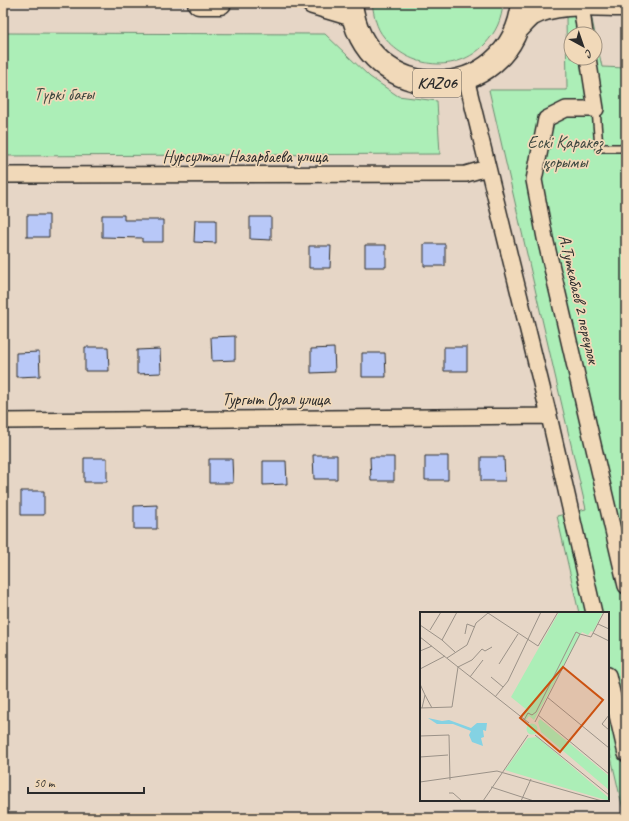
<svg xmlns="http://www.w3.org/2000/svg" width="629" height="821" viewBox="0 0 629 821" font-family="Caveat,sans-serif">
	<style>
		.green { fill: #aceeb7; stroke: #6c8c71 }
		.building { fill: #b8c8f8; stroke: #2b2b2b }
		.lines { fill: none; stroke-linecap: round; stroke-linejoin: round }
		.lane-casing { stroke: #2b2b2b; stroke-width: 10 }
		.street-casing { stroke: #2b2b2b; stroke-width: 18 }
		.primary-casing { stroke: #2b2b2b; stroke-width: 25 }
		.lane { stroke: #f1d9b9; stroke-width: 7 }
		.street { stroke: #f1d9b9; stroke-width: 15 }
		.primary { stroke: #f1d9b9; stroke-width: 22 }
		.labels { text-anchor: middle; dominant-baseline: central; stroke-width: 3.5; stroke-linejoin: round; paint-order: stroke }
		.shield { fill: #f1d9b9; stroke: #665f56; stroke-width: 1 }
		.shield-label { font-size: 16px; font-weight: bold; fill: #2b2b2b }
		.park-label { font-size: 17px; fill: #3e4840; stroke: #f1d9b9 }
		.street-label { font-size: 17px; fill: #2b2b2b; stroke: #f1d9b9 }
		.inset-road { fill: none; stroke: #9b9288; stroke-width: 1 }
		.view { fill: #cc5211; fill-opacity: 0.15; stroke: #cc5211; stroke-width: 2 }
		.inset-edge { fill: none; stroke: #2b2b2b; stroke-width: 2 }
	</style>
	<rect width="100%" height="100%" fill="#e6d6c6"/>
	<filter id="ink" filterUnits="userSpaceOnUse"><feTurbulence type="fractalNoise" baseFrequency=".025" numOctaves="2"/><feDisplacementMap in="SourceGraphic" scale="8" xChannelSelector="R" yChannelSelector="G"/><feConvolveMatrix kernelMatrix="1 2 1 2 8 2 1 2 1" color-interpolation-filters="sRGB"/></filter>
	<g filter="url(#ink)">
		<path class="green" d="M 372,3 L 503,3 C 502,19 496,32 485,44 C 457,74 409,69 384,37 C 376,28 374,15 372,3 Z
			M 591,15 L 595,34 L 571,34 L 571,58 L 595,58 L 595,34 L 602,67 L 626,68 L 626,818 L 625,818 L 608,744 L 608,613 L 579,613 L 557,516 L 586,509 L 489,90 L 567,90 L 566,16 Z
			M 3,33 L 325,34 L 370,77 L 398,96 L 437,101 L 440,154 L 3,156 Z"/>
		<path class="building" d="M 27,215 L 49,215 L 49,237 L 27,237 Z
			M 102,215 L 124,215 L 124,220 L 163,220 L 163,242 L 142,242 L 142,238 L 102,237 Z
			M 250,217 L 271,217 L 271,240 L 250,239 Z
			M 195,220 L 216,220 L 216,243 L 194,242 Z
			M 424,244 L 445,244 L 445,266 L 424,266 Z
			M 365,245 L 386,245 L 386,267 L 365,267 Z
			M 309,246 L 331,246 L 330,268 L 309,268 Z
			M 235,336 L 235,360 L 212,361 L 211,337 Z
			M 85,347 L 108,347 L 109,371 L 85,371 Z
			M 444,347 L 467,347 L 467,371 L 444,371 Z
			M 334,348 L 335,372 L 311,373 L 311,349 Z
			M 160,349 L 161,373 L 137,374 L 137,350 Z
			M 39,352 L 40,376 L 16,377 L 16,353 Z
			M 362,353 L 385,353 L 386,377 L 362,377 Z
			M 313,455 L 337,455 L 337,479 L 314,479 Z
			M 425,456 L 448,456 L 448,480 L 425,480 Z
			M 370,457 L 394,457 L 394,481 L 371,481 Z
			M 481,457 L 504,457 L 505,481 L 481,481 Z
			M 84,458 L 107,458 L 107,482 L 84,482 Z
			M 209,459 L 232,459 L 233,483 L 209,483 Z
			M 263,461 L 286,461 L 287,484 L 263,485 Z
			M 21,491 L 44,491 L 44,515 L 21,515 Z
			M 157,505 L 157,529 L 134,529 L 134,506 Z"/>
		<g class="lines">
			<defs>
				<path id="lane" d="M 596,109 L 599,148 L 626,148"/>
				<path id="street" d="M 581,4 L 585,34
					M 588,58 L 596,109 L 566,109 L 546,119 L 534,180 L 545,238 L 626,586
					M 466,78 L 549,416 L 594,613
					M 3,175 L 466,174 L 487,168
					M 3,421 L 549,416
					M 608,675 L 626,754"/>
				<path id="primary" d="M 199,3 L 220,3
					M 313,3 L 353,15
					M 351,3 C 363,109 511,109 523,3
					M 517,29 C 522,24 526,19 531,15 C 555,0 598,5 626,5"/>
			</defs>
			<use href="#lane" class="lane-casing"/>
			<use href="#street" class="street-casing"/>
			<use href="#primary" class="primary-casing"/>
			<use href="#lane" class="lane"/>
			<use href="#street" class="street"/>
			<use href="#primary" class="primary"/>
		</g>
	</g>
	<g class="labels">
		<rect class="shield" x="413" y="69" width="48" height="28" rx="3"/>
		<g class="shield-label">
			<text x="437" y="83">KАZ06</text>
		</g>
		<g class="park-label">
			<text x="64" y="94">Түркі бағы</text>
			<text x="565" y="142">Ескі Қаракөз<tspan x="565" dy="20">қорымы</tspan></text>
		</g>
		<g class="street-label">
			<text x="245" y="156">Нурсултан Назарбаева улица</text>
			<text transform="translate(579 299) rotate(77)">А.Туткабаев 2 переулок</text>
			<text x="276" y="399">Тургыт Озал улица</text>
		</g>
	</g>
	<g transform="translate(420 612)">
		<rect width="189" height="189" fill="#e6d6c6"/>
		<path d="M 139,0 L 183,0 L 173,20 L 171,19 L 168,23 L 162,20 L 114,108 L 109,104 L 105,109 L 104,102 L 107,98 L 91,85 ZM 120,107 L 189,164 L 189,178 L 121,120 L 118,110 ZM106.5 117a5.5 5.5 0 1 1 11 0a5.5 5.5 0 1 1-11 0ZM 117,125 L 189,186 L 189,189 L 85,158 L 108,126 Z" fill="#aceeb7"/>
		<path d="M 8,106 L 22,109 L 29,108 L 51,116 L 57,111 L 67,111 L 66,119 L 63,118 L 64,125 L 61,126 L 63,134 L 52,130 L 49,123 L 51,119 L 33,112 L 17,112 Z" fill="#84d2e3"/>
		<path class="inset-road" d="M 68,1 L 118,34 L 138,0M 178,12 L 189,17M 0,13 L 22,28M 10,18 L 21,0M 173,21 L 189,29M 45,22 L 47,12 L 55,15M 0,25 L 109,111M 0,39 L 12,34M 35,40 L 22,28 L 37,0M 27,46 L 47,33 L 56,11 L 68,1M 79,52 L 98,22M 0,57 L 25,44M 50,65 L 63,48M 71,65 L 83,75M 0,72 L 5,83 L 2,96M 5,83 L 12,96M 75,85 L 88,69 L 121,0M 127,85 L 189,136M 0,96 L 32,95 L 38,55 L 52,48 L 62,37 L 65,39 L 72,35M 118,103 L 189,162M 189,103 L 182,112 L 189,118M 104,108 L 108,101 L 112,103 L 116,100 L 156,20 L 160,22M 115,110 L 160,22 L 171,25 L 184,0M 115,123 L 189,183M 0,124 L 29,123 L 30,168M 0,145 L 28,143M 0,170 L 77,159 L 182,189M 71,175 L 114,189M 29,181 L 33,181 L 42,189M 63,189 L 108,123M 101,189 L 111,167"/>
		<path class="view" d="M 143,55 L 183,88 L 140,140 L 100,106 Z"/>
		<rect width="189" height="189" class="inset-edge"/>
	</g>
	<rect width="629" height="821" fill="none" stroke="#f1d9b9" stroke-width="16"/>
	<rect x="8" y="8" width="613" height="805" fill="none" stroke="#2b2b2b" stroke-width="1.5" filter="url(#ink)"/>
	<g transform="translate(583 46) rotate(140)"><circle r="19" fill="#f1d9b9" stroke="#a29380"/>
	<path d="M0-3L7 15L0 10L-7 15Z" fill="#2b2b2b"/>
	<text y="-6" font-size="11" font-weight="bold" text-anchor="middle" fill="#2b2b2b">С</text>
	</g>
	<path d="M28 787v6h116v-6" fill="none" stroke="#2b2b2b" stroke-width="2"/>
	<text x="34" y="787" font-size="12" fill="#2b2b2b" stroke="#f1d9b9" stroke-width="3" paint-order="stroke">50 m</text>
</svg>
